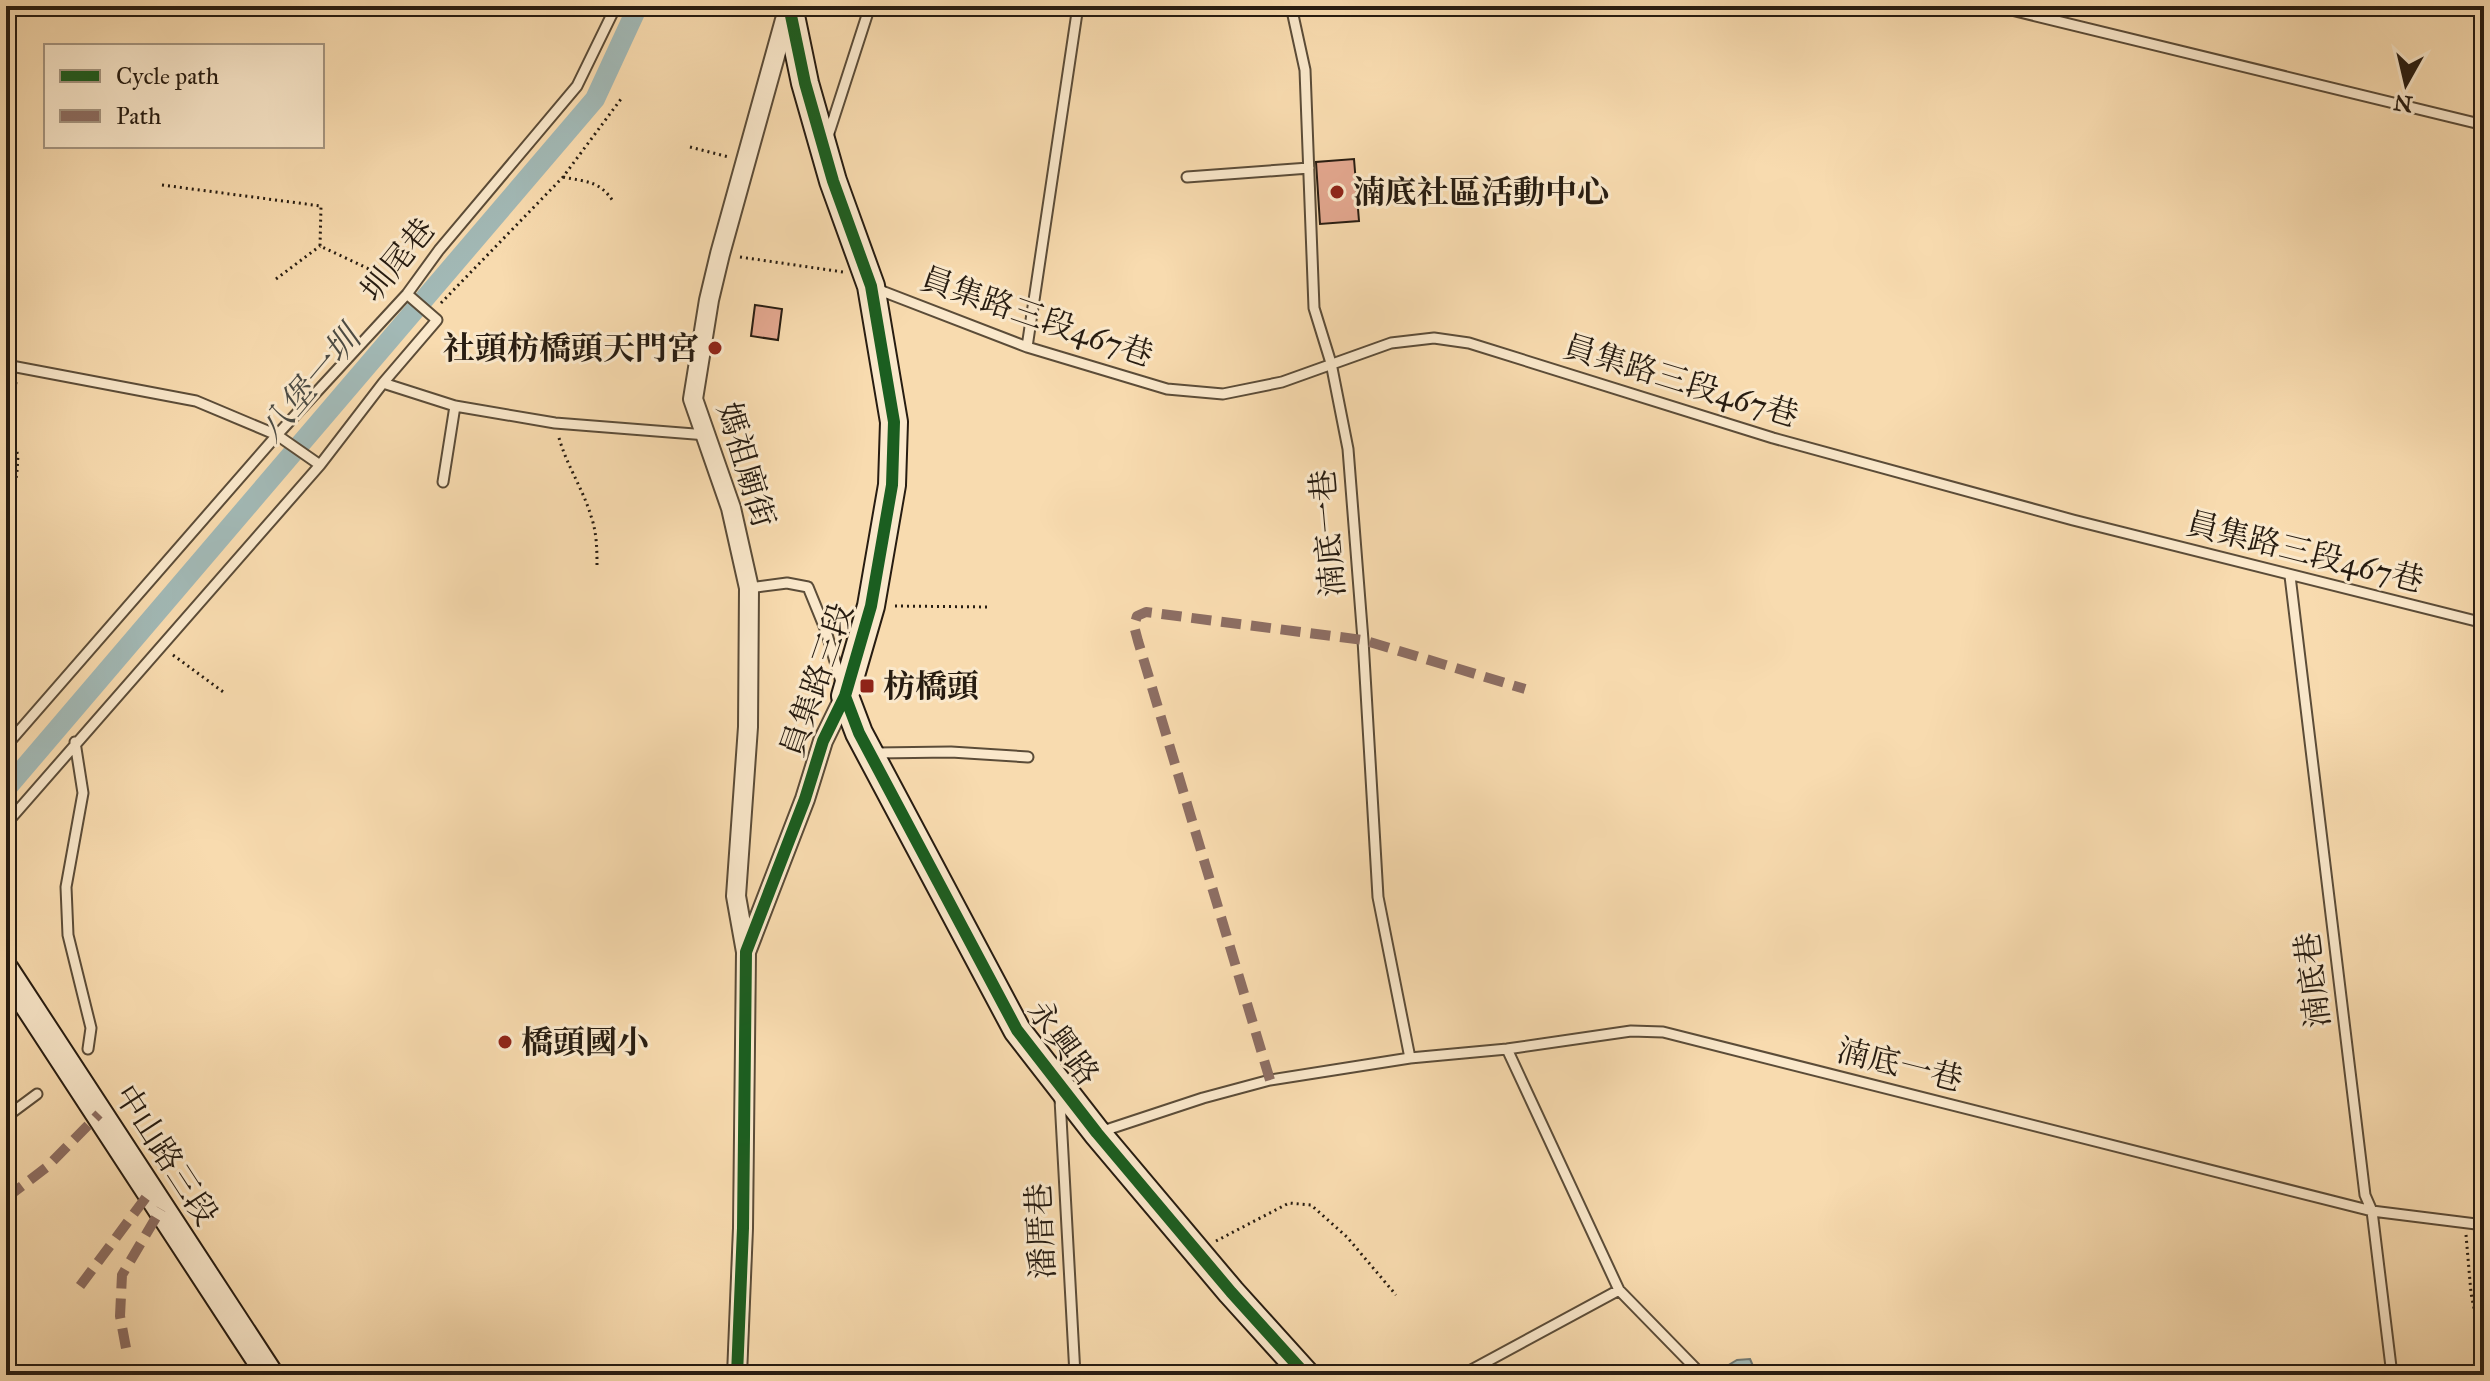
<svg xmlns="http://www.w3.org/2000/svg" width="2490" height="1381" viewBox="0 0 2490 1381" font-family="'IM FELL Great Primer','Noto Serif TC',serif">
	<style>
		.water { fill: #a2b9b6; stroke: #717a74; stroke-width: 2 }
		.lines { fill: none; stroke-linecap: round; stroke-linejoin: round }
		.canal { stroke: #a2b9b6; stroke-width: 20 }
		.building { fill: #e4a890; stroke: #271c11; stroke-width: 2 }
		.lane-casing { stroke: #5b4c38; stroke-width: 13 }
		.street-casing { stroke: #5b4c38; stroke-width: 22 }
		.secondary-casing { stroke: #271c11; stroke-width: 30 }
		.path { stroke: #271c11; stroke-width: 3; stroke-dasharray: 2 4; stroke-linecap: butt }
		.lane { stroke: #fae8cb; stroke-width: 9 }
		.street { stroke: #fae8cb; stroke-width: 18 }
		.secondary { stroke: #fae8cb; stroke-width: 26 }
		.quiet { stroke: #8d6e63; stroke-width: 10; stroke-dasharray: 20 10; stroke-linecap: butt }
		.cycleway-casing { stroke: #fae8cb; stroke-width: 17 }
		.cycleway { stroke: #1b5e20; stroke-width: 12 }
		.poi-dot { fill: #8f2418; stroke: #fae8cb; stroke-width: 3 }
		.labels { text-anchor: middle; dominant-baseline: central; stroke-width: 6; stroke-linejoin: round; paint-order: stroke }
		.poi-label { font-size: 32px; font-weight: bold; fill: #271c11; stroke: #fae8cb; text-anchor: start }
		.street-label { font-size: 32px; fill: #271c11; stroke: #fae8cb }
		.water-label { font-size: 34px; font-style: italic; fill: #4c4b43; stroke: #fae8cb }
	</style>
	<rect width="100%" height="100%" fill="#f8dbaf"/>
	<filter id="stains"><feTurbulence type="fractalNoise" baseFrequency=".0025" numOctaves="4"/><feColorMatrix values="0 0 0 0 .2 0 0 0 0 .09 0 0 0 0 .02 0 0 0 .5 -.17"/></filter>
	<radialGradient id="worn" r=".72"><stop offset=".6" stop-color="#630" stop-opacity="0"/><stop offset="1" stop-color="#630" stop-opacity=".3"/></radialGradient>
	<path class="water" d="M 1750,1359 L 1757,1375 L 1712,1375 L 1737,1360 Z"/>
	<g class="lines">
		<path class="canal" d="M 6,789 L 595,99 L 638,6"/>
	</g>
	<path class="building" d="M 1354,159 L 1359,221 L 1320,224 L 1316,162 Z
		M 755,305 L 782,309 L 778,340 L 751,336 Z"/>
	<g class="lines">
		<defs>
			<path id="lane" d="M 1291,6 L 1305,70 L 1314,308 L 1331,363 L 1348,449 L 1363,640 L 1378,897 L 1410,1058
				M 1995,6 L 2484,125
				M 828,136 L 870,6
				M 1187,177 L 1309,168
				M 874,288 L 1027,347 L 1167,389 L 1223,394 L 1282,382 L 1391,343 L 1434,338 L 1469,343 L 1773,438 L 2073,520 L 2484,623
				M 1027,347 L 1078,6
				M 6,365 L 196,401 L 277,435 L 320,465
				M 383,383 L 455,406 L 555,423 L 707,435
				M 443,482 L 455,406
				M 2290,576 L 2365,1195 L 2372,1211 L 2392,1375
				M 749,588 L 787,583 L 808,587 L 826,631 L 841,682
				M 75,742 L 83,793 L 66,887 L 68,935 L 91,1028 L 88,1049
				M 6,746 L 277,435 L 407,294 L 439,250 L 577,86 L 616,6
				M 876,753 L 951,752 L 1028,757
				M 6,824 L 320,465 L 383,383 L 437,320 L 407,294
				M 1507,1049 L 1619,1290
				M 1060,1099 L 1075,1375
				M 6,1117 L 37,1094
				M 1100,1132 L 1203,1098 L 1270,1080 L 1410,1058 L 1507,1049 L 1631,1031 L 1663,1032 L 2372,1211 L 2484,1225
				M 1462,1375 L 1619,1290 L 1702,1375"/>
			<path id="street" d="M 746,952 L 736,896 L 748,727 L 749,588 L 731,508 L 693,399 L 709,300 L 720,254 L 788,9
				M 737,1375 L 743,1228 L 746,952 L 805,799 L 823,741 L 845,696"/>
			<path id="secondary" d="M 789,6 L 805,83 L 833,181 L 871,286 L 894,422 L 892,485 L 871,606 L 845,696 L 859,733 L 1017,1030 L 1097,1133 L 1231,1292 L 1306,1375
				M 6,971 L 270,1375"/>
		</defs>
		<use href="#lane" class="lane-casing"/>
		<use href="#street" class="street-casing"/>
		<use href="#secondary" class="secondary-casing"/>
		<path class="path" d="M 690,147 L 729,157
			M 563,177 C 587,182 601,181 614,203
			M 162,185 L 321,206 L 320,246 L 367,268 L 394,285
			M 740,257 L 843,272
			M 276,279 L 320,246
			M 441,303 L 563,177 L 621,99
			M 559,438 C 567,466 583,489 591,516 C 597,533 597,550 597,568
			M 6,505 L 14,494 L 17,471 L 18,455 L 9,433 L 16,382
			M 895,606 L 991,607
			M 173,655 L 226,694
			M 2466,1235 L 2471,1293 L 2484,1359
			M 1216,1241 L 1289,1203 L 1311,1205 L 1347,1237 L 1396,1295"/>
		<use href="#lane" class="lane"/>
		<use href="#street" class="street"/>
		<use href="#secondary" class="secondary"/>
		<path class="quiet" d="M 1270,1080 L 1138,641 L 1134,626 L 1137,616 L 1146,612 L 1363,640 L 1525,689
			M 6,1198 L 47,1167 L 99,1114
			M 80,1286 L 150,1192
			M 126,1348 L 120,1316 L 122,1275 L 161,1209"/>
		<defs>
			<path id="cycleway" d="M 845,696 L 859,733 L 1017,1030 L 1097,1133 L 1231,1292 L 1306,1375
				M 737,1375 L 743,1228 L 746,952 L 805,799 L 823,741 L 845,696 L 871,606 L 892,485 L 894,422 L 871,286 L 833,181 L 805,83 L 789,6"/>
		</defs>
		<use href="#cycleway" class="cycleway-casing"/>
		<use href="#cycleway" class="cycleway"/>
	</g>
	<g class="poi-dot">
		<circle cx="1337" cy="192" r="8"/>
		<circle cx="715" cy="348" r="8"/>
		<rect x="859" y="678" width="16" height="16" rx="4"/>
		<circle cx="505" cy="1042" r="8"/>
	</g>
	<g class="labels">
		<g class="poi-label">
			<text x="1353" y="192">湳底社區活動中心</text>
			<text x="699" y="348" text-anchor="end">社頭枋橋頭天門宮</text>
			<text x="883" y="686">枋橋頭</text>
			<text x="521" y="1042">橋頭國小</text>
		</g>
		<g class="street-label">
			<text transform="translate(398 260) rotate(-51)">圳尾巷</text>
			<text transform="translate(1037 317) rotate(19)">員集路三段467巷</text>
			<text transform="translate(1681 381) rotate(17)">員集路三段467巷</text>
			<text transform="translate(746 465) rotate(73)">媽祖廟街</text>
			<text transform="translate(1328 533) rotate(-95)">湳底一巷</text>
			<text transform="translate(2305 552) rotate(14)">員集路三段467巷</text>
			<text transform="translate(817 680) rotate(-71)">員集路三段</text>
			<text transform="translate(2313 980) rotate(-97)">湳底巷</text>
			<text transform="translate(1063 1043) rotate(54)">永興路</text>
			<text transform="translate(1900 1065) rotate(14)">湳底一巷</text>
			<text transform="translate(166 1155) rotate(57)">中山路三段</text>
			<text transform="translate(1041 1231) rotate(-93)">潘厝巷</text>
		</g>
		<g class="water-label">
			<text transform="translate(309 384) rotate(-50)">八堡一圳</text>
		</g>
	</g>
	<rect width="2490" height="1381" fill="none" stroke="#f8dbaf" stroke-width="32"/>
	<rect x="8" y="8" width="2474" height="1365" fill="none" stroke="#271c11" stroke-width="4"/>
	<rect x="16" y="16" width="2458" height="1349" fill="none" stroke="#271c11" stroke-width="2"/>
	<rect x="44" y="44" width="280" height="104" fill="#fae8cb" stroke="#a69681" stroke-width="2"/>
	<rect x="60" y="70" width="40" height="12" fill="#1b5e20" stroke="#a69681" stroke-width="2"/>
	<text x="116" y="84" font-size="24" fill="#271c11">Cycle path</text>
	<rect x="60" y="110" width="40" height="12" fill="#8d6e63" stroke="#a69681" stroke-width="2"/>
	<text x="116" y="124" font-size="24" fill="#271c11">Path</text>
	<g transform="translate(2406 84) rotate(188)" stroke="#fae8cb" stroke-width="6" paint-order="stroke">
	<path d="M0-6L14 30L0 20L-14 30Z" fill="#271c11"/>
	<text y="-12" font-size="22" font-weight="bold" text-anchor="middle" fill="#271c11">N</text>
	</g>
	<rect width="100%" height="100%" filter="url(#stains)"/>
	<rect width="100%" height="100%" fill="url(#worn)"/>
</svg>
